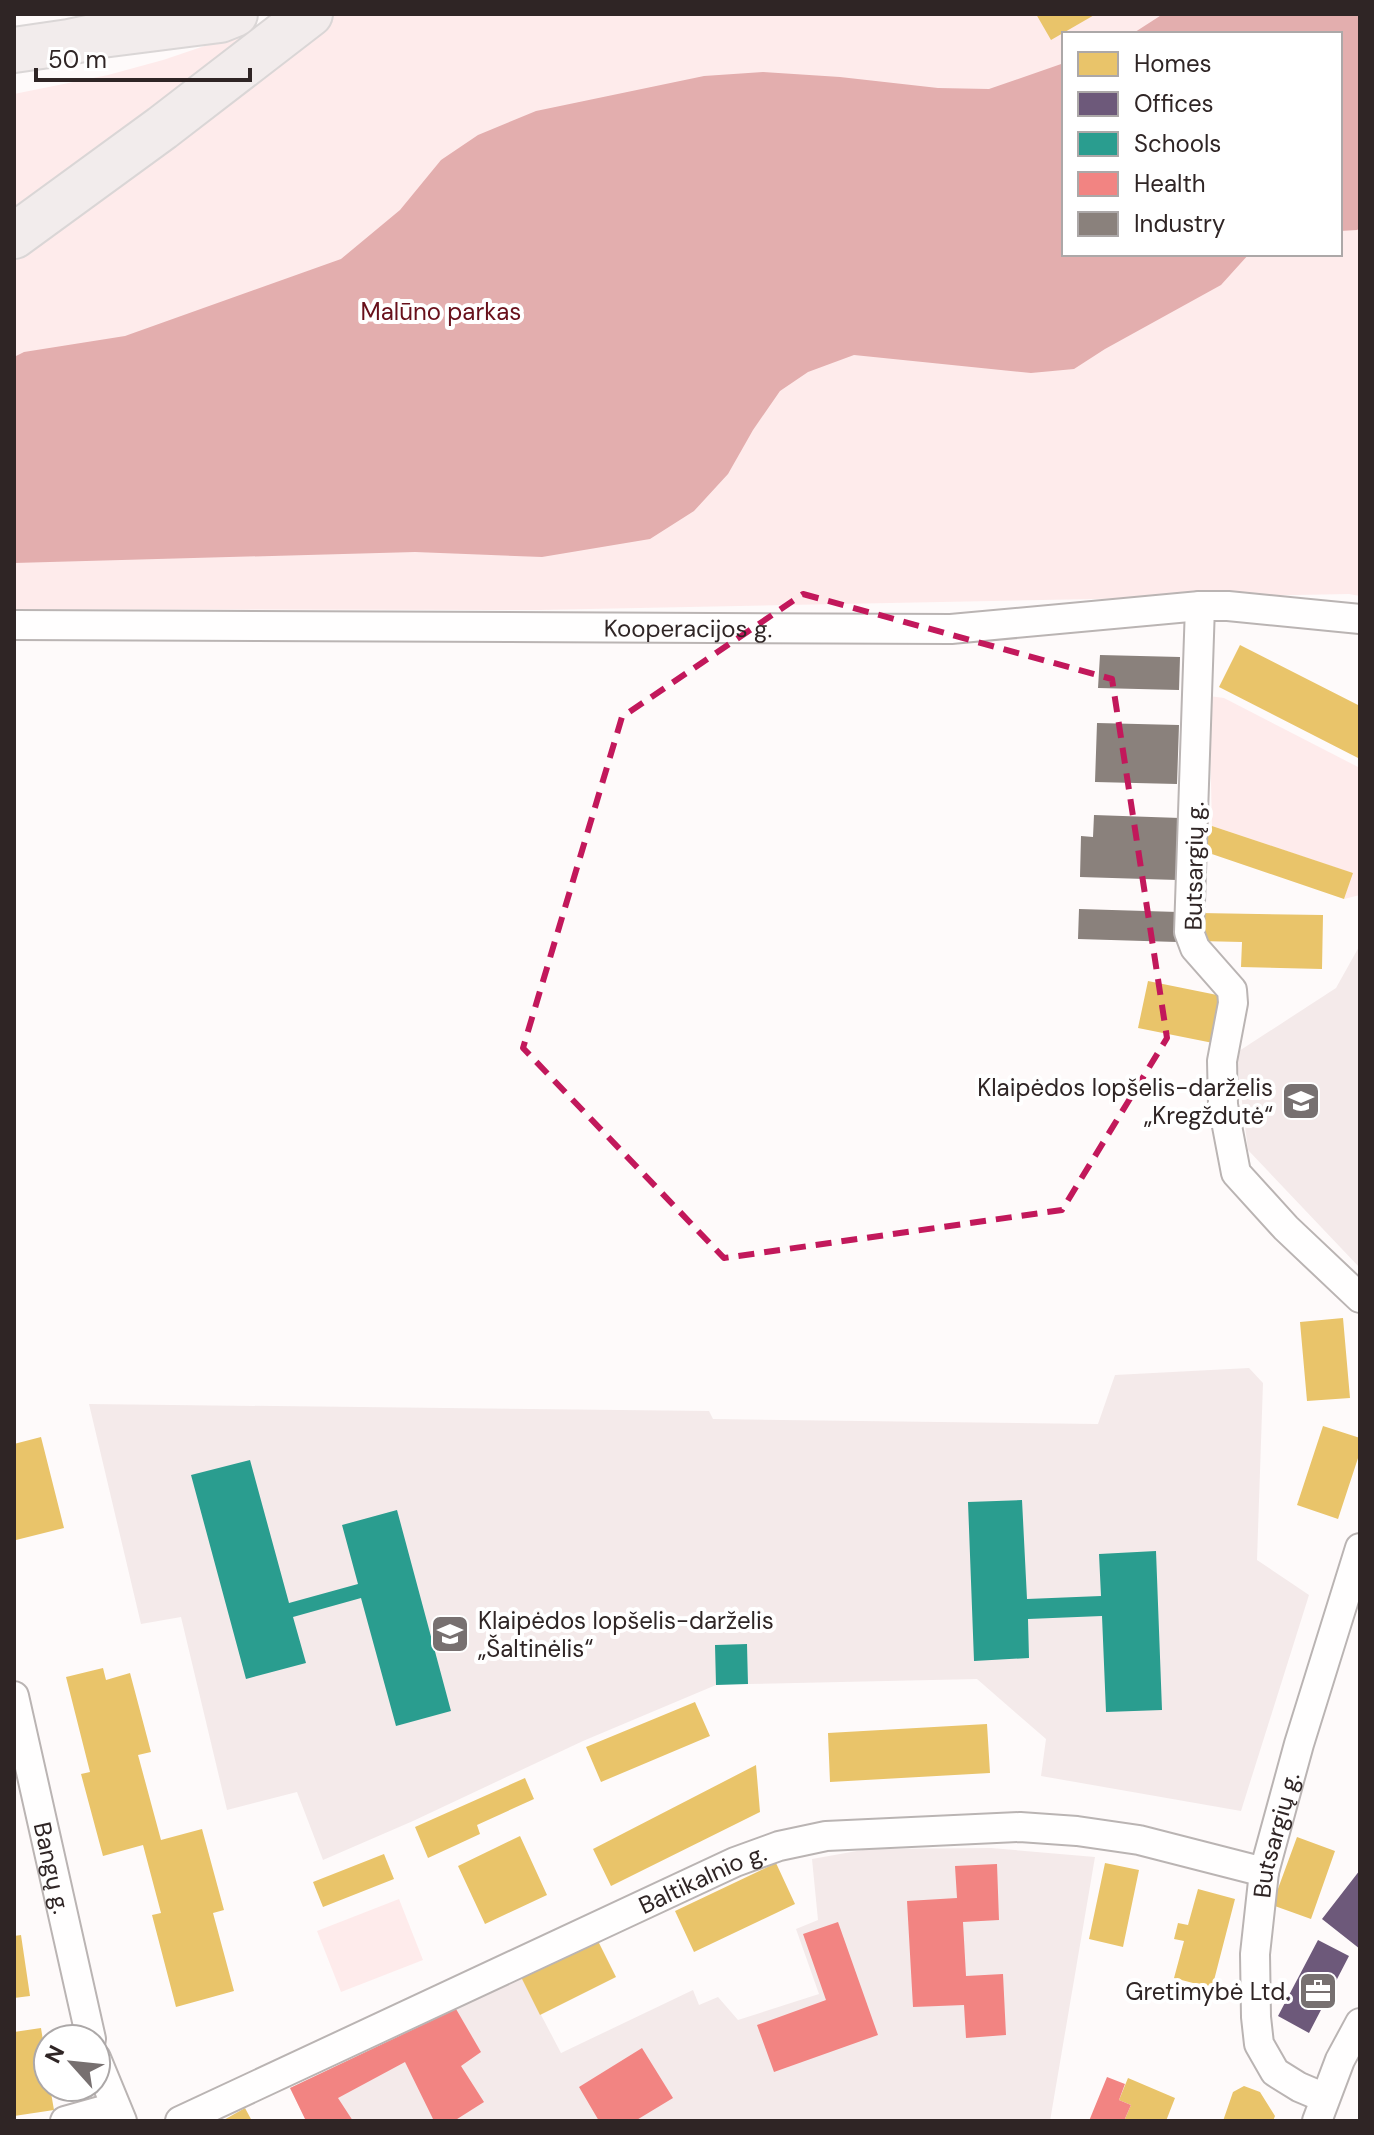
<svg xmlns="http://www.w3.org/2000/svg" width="1374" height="2135" viewBox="0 0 1374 2135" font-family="'DM Sans',sans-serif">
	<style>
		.built { fill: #f4eaea }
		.green { fill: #feebeb; fill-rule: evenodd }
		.water { fill: #e3aeae }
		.homes { fill: #e9c46a }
		.offices { fill: #6d597a }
		.schools { fill: #2a9d8f }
		.health { fill: #f28482 }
		.industry { fill: #8a817c }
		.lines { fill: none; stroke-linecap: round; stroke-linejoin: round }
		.street-casing { stroke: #bab4b3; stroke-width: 32 }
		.primary-casing { stroke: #dad6d6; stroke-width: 48 }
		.street { stroke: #fffefe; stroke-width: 28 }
		.primary { stroke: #f2ecec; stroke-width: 44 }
		.marked { fill: none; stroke: #c2185b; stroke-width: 6; stroke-dasharray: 16 10; stroke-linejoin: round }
		.labels { text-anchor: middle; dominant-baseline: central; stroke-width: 8; stroke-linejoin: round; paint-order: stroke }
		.park-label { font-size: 24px; fill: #68101b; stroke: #fff }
		.street-label { font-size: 24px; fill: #2f2525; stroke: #fff }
		.poi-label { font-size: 24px; fill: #2f2525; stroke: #fff; text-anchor: end }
	</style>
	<rect width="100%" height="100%" fill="#fefafa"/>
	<path class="built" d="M 1360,945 L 1360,1268 L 1248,1150 L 1236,1053 L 1336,988 Z
		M 1249,1368 L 1263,1383 L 1257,1560 L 1309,1595 L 1241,1811 L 1041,1776 L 1046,1739 L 977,1679 L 748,1684 L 747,1644 L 716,1645 L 716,1685 L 583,1741 L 413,1821 L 323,1860 L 297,1792 L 227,1810 L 181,1617 L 141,1624 L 89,1404 L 709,1411 L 713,1419 L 1098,1424 L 1115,1375 Z
		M 991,1848 L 1095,1857 L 1050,2121 L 306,2121 L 290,2088 L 456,2009 L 519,1973 L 561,2053 L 693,1990 L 699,2005 L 718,1997 L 738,2020 L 819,1994 L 796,1929 L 818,1920 L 812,1859 L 868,1849 Z"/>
	<path class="green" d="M 332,14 L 1360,14 L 1360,596 L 1349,594 L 539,610 L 14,609 L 14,255 ZM 1064,34 L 1340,34 L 1340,254 L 1064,254 Z
		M 249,31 L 220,58 L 14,213 L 14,94 L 108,75 L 163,60 Z
		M 1209,696 L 1224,698 L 1360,768 L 1360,895 L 1344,899 L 1352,873 L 1212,826 Z
		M 399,1899 L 423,1960 L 341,1992 L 317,1931 Z"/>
	<path class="water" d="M 1163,14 L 1360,14 L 1360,228 L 1357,230 L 1340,231 L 1340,34 L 1132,34 Z
		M 1064,63 L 1064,254 L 1249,254 L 1221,285 L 1105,349 L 1074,369 L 1031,373 L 854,355 L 808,372 L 780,391 L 753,430 L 728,474 L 694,511 L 650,539 L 542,557 L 415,552 L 14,563 L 14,357 L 24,352 L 125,336 L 341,259 L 400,210 L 441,160 L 478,135 L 536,111 L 704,76 L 763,72 L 840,77 L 938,88 L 989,89 Z"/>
	<path class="homes" d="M 1036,14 L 1096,14 L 1051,40 Z
		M 1240,645 L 1360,706 L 1360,759 L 1219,687 Z
		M 1212,826 L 1353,873 L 1344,899 L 1203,851 Z
		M 1200,913 L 1323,915 L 1322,969 L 1241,967 L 1242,942 L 1199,941 Z
		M 1148,981 L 1227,997 L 1218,1044 L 1138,1028 Z
		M 1343,1318 L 1350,1398 L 1307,1401 L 1300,1322 Z
		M 1323,1426 L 1360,1438 L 1360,1452 L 1338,1519 L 1297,1505 Z
		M 41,1437 L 64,1528 L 16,1540 L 14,1531 L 14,1444 Z
		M 103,1668 L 106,1680 L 130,1673 L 151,1752 L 138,1755 L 161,1840 L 202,1829 L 224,1910 L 213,1913 L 234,1991 L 176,2007 L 152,1915 L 161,1913 L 143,1845 L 103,1856 L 81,1774 L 90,1772 L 66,1677 Z
		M 695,1702 L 710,1736 L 601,1782 L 586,1747 Z
		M 987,1724 L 990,1773 L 830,1782 L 828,1733 Z
		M 756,1765 L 760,1812 L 611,1886 L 593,1849 Z
		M 525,1778 L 534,1799 L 477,1825 L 480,1834 L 428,1858 L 415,1827 Z
		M 520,1836 L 547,1895 L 485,1924 L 458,1866 Z
		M 1297,1837 L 1335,1851 L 1311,1919 L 1272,1905 Z
		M 384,1854 L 394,1879 L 323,1907 L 313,1882 Z
		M 776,1863 L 795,1904 L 694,1952 L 675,1911 Z
		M 1105,1863 L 1139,1870 L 1123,1947 L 1089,1939 Z
		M 1198,1889 L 1235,1899 L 1212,1988 L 1174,1978 L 1184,1941 L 1174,1939 L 1178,1923 L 1188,1925 Z
		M 21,1935 L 30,1996 L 14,1998 L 14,1936 Z
		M 595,1935 L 616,1977 L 540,2015 L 519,1973 Z
		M 41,2028 L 48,2072 L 48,2087 L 50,2087 L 54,2110 L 14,2116 L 14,2032 Z
		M 1128,2078 L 1175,2098 L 1166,2121 L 1124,2121 L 1131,2105 L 1119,2100 Z
		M 1244,2086 L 1260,2092 L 1275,2116 L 1273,2121 L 1223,2121 L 1233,2092 Z
		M 245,2108 L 252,2121 L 222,2121 Z"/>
	<path class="offices" d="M 1360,1870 L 1360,1949 L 1322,1919 Z
		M 1318,1940 L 1349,1956 L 1309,2033 L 1278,2016 Z"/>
	<path class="schools" d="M 250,1460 L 289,1603 L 358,1584 L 342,1525 L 397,1510 L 451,1711 L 396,1726 L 361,1598 L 293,1617 L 306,1663 L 246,1679 L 191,1475 Z
		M 1022,1500 L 1027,1599 L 1101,1596 L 1099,1554 L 1156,1551 L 1162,1710 L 1106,1712 L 1102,1616 L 1028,1619 L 1029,1658 L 974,1661 L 968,1502 Z
		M 747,1644 L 748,1684 L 716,1685 L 715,1645 Z"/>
	<path class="health" d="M 997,1864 L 999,1920 L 963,1922 L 966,1976 L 1003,1974 L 1006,2035 L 966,2038 L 964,2005 L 913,2007 L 907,1901 L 957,1898 L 955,1866 Z
		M 838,1922 L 878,2035 L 774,2072 L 757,2025 L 826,2000 L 803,1934 Z
		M 456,2009 L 481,2052 L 461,2066 L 484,2102 L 454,2121 L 434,2121 L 405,2062 L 338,2098 L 353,2121 L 306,2121 L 290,2088 Z
		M 642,2048 L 673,2098 L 635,2121 L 599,2121 L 579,2087 Z
		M 1107,2077 L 1125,2084 L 1119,2100 L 1131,2105 L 1124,2121 L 1089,2121 Z"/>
	<path class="industry" d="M 1100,655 L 1180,657 L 1179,690 L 1098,688 Z
		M 1097,723 L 1179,725 L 1177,784 L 1095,782 Z
		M 1094,815 L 1180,818 L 1177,880 L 1080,877 L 1081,836 L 1093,837 Z
		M 1079,909 L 1178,912 L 1177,942 L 1078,939 Z"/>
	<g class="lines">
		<defs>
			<g id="street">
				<path d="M 1200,606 L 1189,932 L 1195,948 L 1232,990 L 1233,1003 L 1222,1061 L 1223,1105 L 1236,1173 L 1286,1228 L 1360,1298"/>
				<path id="s1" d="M 14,625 L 951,629 L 1200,606 L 1228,606 L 1360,619"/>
				<path id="s2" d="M 14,1696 L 91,2039"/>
				<path d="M 96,2058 L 122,2121"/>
				<path id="s3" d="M 1325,2098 L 1299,2087 L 1275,2072 L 1259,2044 L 1256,2017 L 1255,1954 L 1264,1872 L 1299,1744 L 1360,1548"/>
				<path d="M 65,2121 L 115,2107"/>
				<path id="s4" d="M 180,2121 L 735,1862 L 779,1846 L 826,1836 L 1020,1827 L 1077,1831 L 1139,1840 L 1264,1872"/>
				<path d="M 1317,2121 L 1340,2060 L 1360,2023"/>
			</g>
			<path id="primary" d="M 14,50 L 69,42 L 102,35 L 220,20 L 235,14
				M 14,236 L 162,128 L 310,14"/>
		</defs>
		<use href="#street" class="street-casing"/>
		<use href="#primary" class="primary-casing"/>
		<use href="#street" class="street"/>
		<use href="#primary" class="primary"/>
	</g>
	<path class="marked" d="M 803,594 L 1112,679 L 1167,1038 L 1062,1210 L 724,1258 L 523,1048 L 622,717 Z"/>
	<defs>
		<symbol id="school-square" viewBox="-11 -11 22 22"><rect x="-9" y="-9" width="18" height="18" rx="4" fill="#777070" stroke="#fff"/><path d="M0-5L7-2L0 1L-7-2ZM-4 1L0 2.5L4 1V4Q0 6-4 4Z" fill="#fff"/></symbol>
		<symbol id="office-square" viewBox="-11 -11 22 22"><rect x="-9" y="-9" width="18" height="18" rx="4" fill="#777070" stroke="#fff"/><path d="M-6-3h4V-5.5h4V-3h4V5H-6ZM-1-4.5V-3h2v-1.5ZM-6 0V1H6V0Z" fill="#fff"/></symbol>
	</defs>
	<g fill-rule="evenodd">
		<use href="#school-square" x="1279" y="1079" width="44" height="44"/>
		<use href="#school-square" x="428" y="1612" width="44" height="44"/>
		<use href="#office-square" x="1296" y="1969" width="44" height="44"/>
	</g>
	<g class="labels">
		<g class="park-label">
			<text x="441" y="311">Malūno parkas</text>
		</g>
		<g class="street-label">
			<text stroke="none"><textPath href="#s1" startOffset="674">Kooperacijos g.</textPath></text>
			<text transform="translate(1194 866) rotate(-89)">Butsargių g.</text>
			<text stroke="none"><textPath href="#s3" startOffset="300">Butsargių g.</textPath></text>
			<text stroke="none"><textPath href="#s2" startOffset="176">Bangų g.</textPath></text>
			<text stroke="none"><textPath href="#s4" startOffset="576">Baltikalnio g.</textPath></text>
		</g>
		<g class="poi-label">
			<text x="1273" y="1087">Klaipėdos lopšelis-darželis<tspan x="1273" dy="28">„Kregždutė“</tspan></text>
			<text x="478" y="1620" text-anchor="start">Klaipėdos lopšelis-darželis<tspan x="478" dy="28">„Šaltinėlis“</tspan></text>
			<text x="1290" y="1991">Gretimybė Ltd.</text>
		</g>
	</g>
	<rect width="1374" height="2135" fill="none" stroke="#2f2525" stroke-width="32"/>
	<rect x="1062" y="32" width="280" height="224" fill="#ffffff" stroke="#aca8a8" stroke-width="2"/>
	<rect x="1078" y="52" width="40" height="24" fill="#e9c46a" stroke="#aca8a8" stroke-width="2"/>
	<text x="1134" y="72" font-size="24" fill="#2f2525">Homes</text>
	<rect x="1078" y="92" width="40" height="24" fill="#6d597a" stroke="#aca8a8" stroke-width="2"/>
	<text x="1134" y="112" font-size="24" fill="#2f2525">Offices</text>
	<rect x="1078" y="132" width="40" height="24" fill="#2a9d8f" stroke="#aca8a8" stroke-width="2"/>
	<text x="1134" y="152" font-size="24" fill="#2f2525">Schools</text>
	<rect x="1078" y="172" width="40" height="24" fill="#f28482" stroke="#aca8a8" stroke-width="2"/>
	<text x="1134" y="192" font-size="24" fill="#2f2525">Health</text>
	<rect x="1078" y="212" width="40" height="24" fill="#8a817c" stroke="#aca8a8" stroke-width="2"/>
	<text x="1134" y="232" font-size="24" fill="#2f2525">Industry</text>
	<g transform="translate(72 2063) rotate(297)"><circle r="38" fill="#ffffff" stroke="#aca8a8" stroke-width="2"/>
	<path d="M0-6L14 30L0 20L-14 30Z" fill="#777070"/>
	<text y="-12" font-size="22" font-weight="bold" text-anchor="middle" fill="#2f2525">N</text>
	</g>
	<path d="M36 68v12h214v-12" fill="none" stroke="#2f2525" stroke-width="4"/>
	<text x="48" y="68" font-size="24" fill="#2f2525" stroke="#ffffff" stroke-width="6" paint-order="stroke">50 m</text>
</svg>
